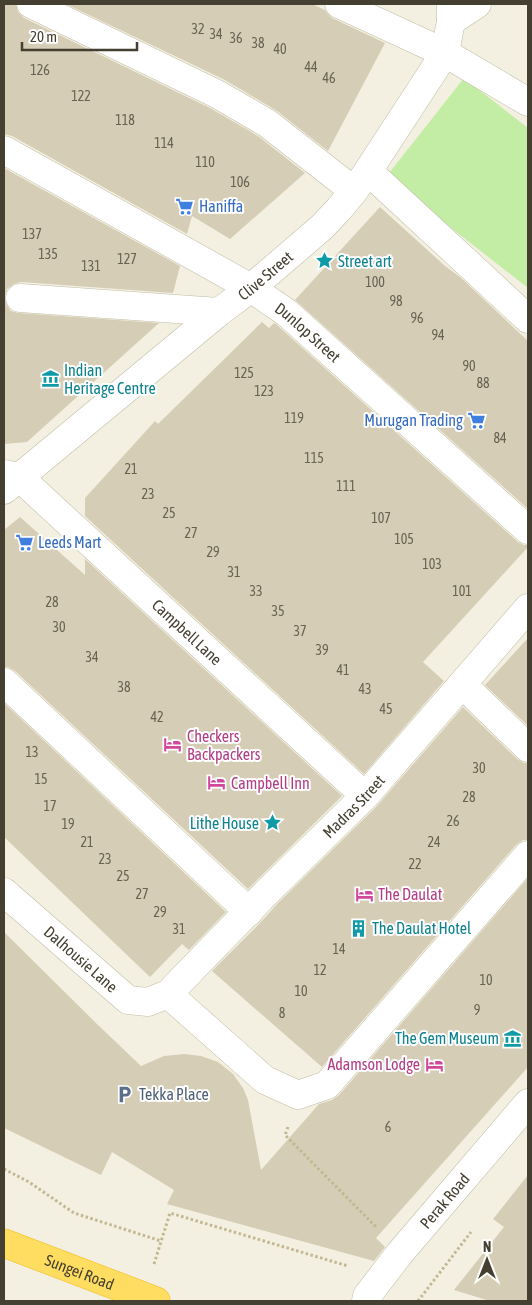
<svg xmlns="http://www.w3.org/2000/svg" width="532" height="1305" viewBox="0 0 532 1305" font-family="'Asap Condensed',sans-serif">
	<style>
		.green { fill: #c3eda4 }
		.building { fill: #d5cdb5 }
		.lines { fill: none; stroke-linecap: round; stroke-linejoin: round }
		.minor-casing { stroke: #c1bca6; stroke-width: 29 }
		.highway-casing { stroke: #efbb1f; stroke-width: 29 }
		.path { stroke: #c3b792; stroke-width: 3; stroke-dasharray: 2.5 2.5; stroke-linecap: butt }
		.minor { stroke: #fff; stroke-width: 28 }
		.highway { stroke: #ffdd60; stroke-width: 28 }
		.labels { text-anchor: middle; dominant-baseline: central; stroke-width: 4; stroke-linejoin: round; paint-order: stroke }
		.number-label { font-size: 14px; fill: #686252 }
		.shop-label { font-size: 16px; fill: #366cbe; stroke: #fff; text-anchor: start }
		.culture-label { font-size: 16px; fill: #0d838f; stroke: #fff; text-anchor: start }
		.street-label { font-size: 16px; fill: #443f31; stroke: #fff }
		.hotel-label { font-size: 16px; fill: #b23c85; stroke: #fff; text-anchor: start }
		.service-label { font-size: 16px; fill: #4e5e75; stroke: #fff; text-anchor: start }
	</style>
	<rect width="100%" height="100%" fill="#f3f0e1"/>
	<path class="green" d="M 464,78 L 528,128 L 528,288 L 386,177 Z"/>
	<path class="building" d="M 4,4 L 16,4 L 18,12 L 24,18 L 210,108 L 258,136 L 305,173 L 230,239 L 192,216 L 187,234 L 12,136 L 4,134 Z
		M 66,4 L 312,4 L 325,10 L 327,13 L 332,18 L 385,43 L 328,151 L 277,111 L 225,80 Z
		M 4,168 L 180,266 L 173,293 L 21,282 L 14,284 L 7,289 L 5,296 L 6,304 L 11,311 L 18,313 L 159,323 L 27,442 L 4,444 Z
		M 380,207 L 445,266 L 460,277 L 528,341 L 528,509 L 295,300 Z
		M 262,322 L 269,328 L 274,323 L 277,325 L 518,542 L 524,545 L 528,545 L 528,547 L 423,662 L 444,681 L 364,774 L 85,516 L 85,498 L 155,421 L 158,424 Z
		M 20,517 L 85,575 L 85,559 L 342,796 L 248,889 L 15,671 L 8,667 L 4,667 L 4,530 Z
		M 528,638 L 528,726 L 485,685 Z
		M 4,703 L 226,912 L 189,950 L 182,944 L 150,977 L 4,837 Z
		M 463,707 L 517,759 L 524,763 L 528,763 L 528,840 L 523,840 L 516,845 L 322,1067 L 212,971 L 260,923 L 279,902 L 376,807 Z
		M 528,878 L 528,1067 L 376,1238 L 385,1247 L 374,1261 L 167,1204 L 174,1190 L 112,1152 L 101,1175 L 4,1128 L 4,932 L 97,1024 L 141,1066 L 164,1056 L 184,1054 L 201,1056 L 218,1062 L 233,1074 L 243,1088 L 248,1100 L 261,1170 L 319,1104 L 332,1100 L 339,1095 Z
		M 528,1175 L 528,1301 L 490,1301 L 454,1290 L 504,1227 L 493,1219 Z"/>
	<g class="lines">
		<defs>
			<g id="minor">
				<path d="M 31,4 L 217,94 L 267,123 L 354,191"/>
				<path d="M 339,4 L 445,53 L 528,102"/>
				<path d="M 451,21 L 477,4"/>
				<path id="s1" d="M 4,150 L 251,288 L 287,313 L 528,530"/>
				<path d="M 368,171 L 528,319"/>
				<path d="M 20,298 L 219,312"/>
				<path id="s2" d="M 4,474 L 19,477 L 365,796"/>
				<path id="s3" d="M 4,490 L 219,312 L 251,288 L 322,227 L 339,209 L 354,191 L 368,171 L 445,53 L 451,21 L 451,4"/>
				<path d="M 4,682 L 249,912"/>
				<path d="M 462,684 L 528,748"/>
				<path id="s4" d="M 4,892 L 128,1000 L 148,1002 L 168,994 L 268,891 L 365,796 L 528,608"/>
				<path d="M 168,994 L 265,1080 L 298,1095 L 327,1085 L 528,855"/>
				<path id="s5" d="M 366,1301 L 367,1296 L 400,1253 L 528,1103"/>
			</g>
			<g id="highway">
				<path id="s6" d="M 4,1243 L 156,1301"/>
			</g>
		</defs>
		<use href="#minor" class="minor-casing"/>
		<use href="#highway" class="highway-casing"/>
		<path class="path" d="M 288,1127 L 285,1135 L 377,1228
			M 4,1169 L 29,1182 L 74,1213 L 161,1241
			M 154,1264 L 170,1213 L 348,1266
			M 418,1301 L 471,1232"/>
		<use href="#minor" class="minor"/>
		<use href="#highway" class="highway"/>
	</g>
	<defs>
		<symbol id="supermarket-bare" viewBox="-9 -9 18 18"><path d="M-6-5.5h2.5l.6 2H6L4.5 2H-2.5L-4.4-4H-6ZM-1.5 3.2a1.3 1.3 0 1 0 .1 0ZM3 3.2a1.3 1.3 0 1 0 .1 0Z" fill="#3f7fe0" stroke="#fff" stroke-width="2.5" paint-order="stroke"/></symbol>
		<symbol id="sight-bare" viewBox="-9 -9 18 18"><path d="M0-6L1.8-2.2L6-1.7L2.9 1.2L3.7 5.4L0 3.3L-3.7 5.4L-2.9 1.2L-6-1.7L-1.8-2.2Z" fill="#0f9aa8" stroke="#fff" stroke-width="2.5" paint-order="stroke"/></symbol>
		<symbol id="museum-bare" viewBox="-9 -9 18 18"><path d="M0-6L6-3V-2H-6V-3ZM-5-1h2V3h-2ZM-1-1h2V3h-2ZM3-1h2V3H3ZM-6 4H6V6H-6Z" fill="#0f9aa8" stroke="#fff" stroke-width="2.5" paint-order="stroke"/></symbol>
		<symbol id="hotel-bare" viewBox="-9 -9 18 18"><path d="M-6-4.5h1.5V1H6V5H4.5V3h-9V5H-6ZM-4 0a1.8 1.8 0 1 1 3.6 0ZM.5 0V-2.5h3Q6-2.5 6 0Z" fill="#d1479c" stroke="#fff" stroke-width="2.5" paint-order="stroke"/></symbol>
		<symbol id="building-bare" viewBox="-9 -9 18 18"><path d="M-4-6H4V6H1V3H-1V6H-4ZM-2.5-4.3h1.7v1.8h-1.7ZM.8-4.3h1.7v1.8H.8ZM-2.5-1h1.7V.8h-1.7ZM.8-1h1.7V.8H.8Z" fill="#0f9aa8" stroke="#fff" stroke-width="2.5" paint-order="stroke"/></symbol>
		<symbol id="parking-bare" viewBox="-9 -9 18 18"><path d="M-3.5-5.5H1a3.5 3.5 0 0 1 0 7H-1V5.5H-3.5ZM-1-3.4V-.6H.8a1.4 1.4 0 0 0 0-2.8Z" fill="#5c6f8a" stroke="#fff" stroke-width="2.5" paint-order="stroke"/></symbol>
	</defs>
	<g fill-rule="evenodd">
		<use href="#supermarket-bare" x="172" y="194" width="25" height="25"/>
		<use href="#sight-bare" x="312" y="248" width="25" height="25"/>
		<use href="#museum-bare" x="38" y="366" width="25" height="25"/>
		<use href="#supermarket-bare" x="464" y="408" width="25" height="25"/>
		<use href="#supermarket-bare" x="12" y="530" width="25" height="25"/>
		<use href="#hotel-bare" x="160" y="732" width="25" height="25"/>
		<use href="#hotel-bare" x="204" y="770" width="25" height="25"/>
		<use href="#sight-bare" x="260" y="810" width="25" height="25"/>
		<use href="#hotel-bare" x="352" y="882" width="25" height="25"/>
		<use href="#building-bare" x="346" y="916" width="25" height="25"/>
		<use href="#museum-bare" x="500" y="1026" width="25" height="25"/>
		<use href="#hotel-bare" x="422" y="1052" width="25" height="25"/>
		<use href="#parking-bare" x="112" y="1082" width="25" height="25"/>
	</g>
	<g class="labels">
		<g class="number-label">
			<text x="198" y="29">32</text>
			<text x="216" y="34">34</text>
			<text x="236" y="38">36</text>
			<text x="258" y="43">38</text>
			<text x="280" y="49">40</text>
			<text x="311" y="67">44</text>
			<text x="40" y="70">126</text>
			<text x="329" y="78">46</text>
			<text x="81" y="96">122</text>
			<text x="125" y="120">118</text>
			<text x="164" y="143">114</text>
			<text x="205" y="162">110</text>
			<text x="240" y="182">106</text>
			<text x="32" y="234">137</text>
			<text x="48" y="254">135</text>
			<text x="127" y="259">127</text>
			<text x="91" y="266">131</text>
			<text x="375" y="282">100</text>
			<text x="396" y="301">98</text>
			<text x="417" y="318">96</text>
			<text x="438" y="335">94</text>
			<text x="469" y="366">90</text>
			<text x="244" y="373">125</text>
			<text x="483" y="383">88</text>
			<text x="264" y="391">123</text>
			<text x="294" y="418">119</text>
			<text x="500" y="438">84</text>
			<text x="314" y="458">115</text>
			<text x="131" y="469">21</text>
			<text x="346" y="486">111</text>
			<text x="148" y="494">23</text>
			<text x="169" y="513">25</text>
			<text x="381" y="518">107</text>
			<text x="191" y="533">27</text>
			<text x="404" y="539">105</text>
			<text x="213" y="552">29</text>
			<text x="432" y="564">103</text>
			<text x="234" y="572">31</text>
			<text x="256" y="591">33</text>
			<text x="462" y="591">101</text>
			<text x="52" y="602">28</text>
			<text x="278" y="611">35</text>
			<text x="59" y="627">30</text>
			<text x="300" y="631">37</text>
			<text x="322" y="650">39</text>
			<text x="92" y="657">34</text>
			<text x="343" y="670">41</text>
			<text x="124" y="687">38</text>
			<text x="365" y="689">43</text>
			<text x="386" y="709">45</text>
			<text x="157" y="717">42</text>
			<text x="32" y="752">13</text>
			<text x="479" y="768">30</text>
			<text x="41" y="779">15</text>
			<text x="469" y="797">28</text>
			<text x="50" y="806">17</text>
			<text x="453" y="821">26</text>
			<text x="68" y="824">19</text>
			<text x="87" y="842">21</text>
			<text x="434" y="842">24</text>
			<text x="105" y="859">23</text>
			<text x="415" y="864">22</text>
			<text x="123" y="876">25</text>
			<text x="142" y="894">27</text>
			<text x="160" y="912">29</text>
			<text x="179" y="929">31</text>
			<text x="339" y="949">14</text>
			<text x="320" y="970">12</text>
			<text x="486" y="980">10</text>
			<text x="301" y="991">10</text>
			<text x="477" y="1010">9</text>
			<text x="282" y="1013">8</text>
			<text x="388" y="1127">6</text>
		</g>
		<g class="shop-label">
			<text x="199" y="206">Haniffa</text>
			<text x="463" y="420" text-anchor="end">Murugan Trading</text>
			<text x="38" y="542">Leeds Mart</text>
		</g>
		<g class="culture-label">
			<text x="338" y="261">Street art</text>
			<text x="64" y="370">Indian<tspan x="64" dy="18">Heritage Centre</tspan></text>
			<text x="259" y="823" text-anchor="end">Lithe House</text>
			<text x="372" y="928">The Daulat Hotel</text>
			<text x="499" y="1038" text-anchor="end">The Gem Museum</text>
		</g>
		<g class="street-label">
			<text stroke="none"><textPath href="#s3" startOffset="338">Clive Street</textPath></text>
			<text stroke="none"><textPath href="#s1" startOffset="355">Dunlop Street</textPath></text>
			<text stroke="none"><textPath href="#s2" startOffset="244">Campbell Lane</textPath></text>
			<text stroke="none"><textPath href="#s4" startOffset="470">Madras Street</textPath></text>
			<text stroke="none"><textPath href="#s4" startOffset="102">Dalhousie Lane</textPath></text>
			<text stroke="none"><textPath href="#s5" startOffset="128">Perak Road</textPath></text>
			<text stroke="none"><textPath href="#s6" startOffset="81">Sungei Road</textPath></text>
		</g>
		<g class="hotel-label">
			<text x="187" y="736">Checkers<tspan x="187" dy="18">Backpackers</tspan></text>
			<text x="231" y="783">Campbell Inn</text>
			<text x="378" y="894">The Daulat</text>
			<text x="420" y="1064" text-anchor="end">Adamson Lodge</text>
		</g>
		<g class="service-label">
			<text x="139" y="1094">Tekka Place</text>
		</g>
	</g>
	<rect width="532" height="1305" fill="none" stroke="#443f31" stroke-width="10"/>
	<g transform="translate(487 1260)" stroke="#ffffff" stroke-width="4" paint-order="stroke">
	<path d="M0-4L9 19L0 12L-9 19Z" fill="#443f31"/>
	<text y="-8" font-size="14" font-weight="bold" text-anchor="middle" fill="#443f31">N</text>
	</g>
	<path d="M22 42v8h115v-8" fill="none" stroke="#443f31" stroke-width="2.5"/>
	<text x="30" y="42" font-size="15" fill="#443f31" stroke="#ffffff" stroke-width="4" paint-order="stroke">20 m</text>
</svg>
